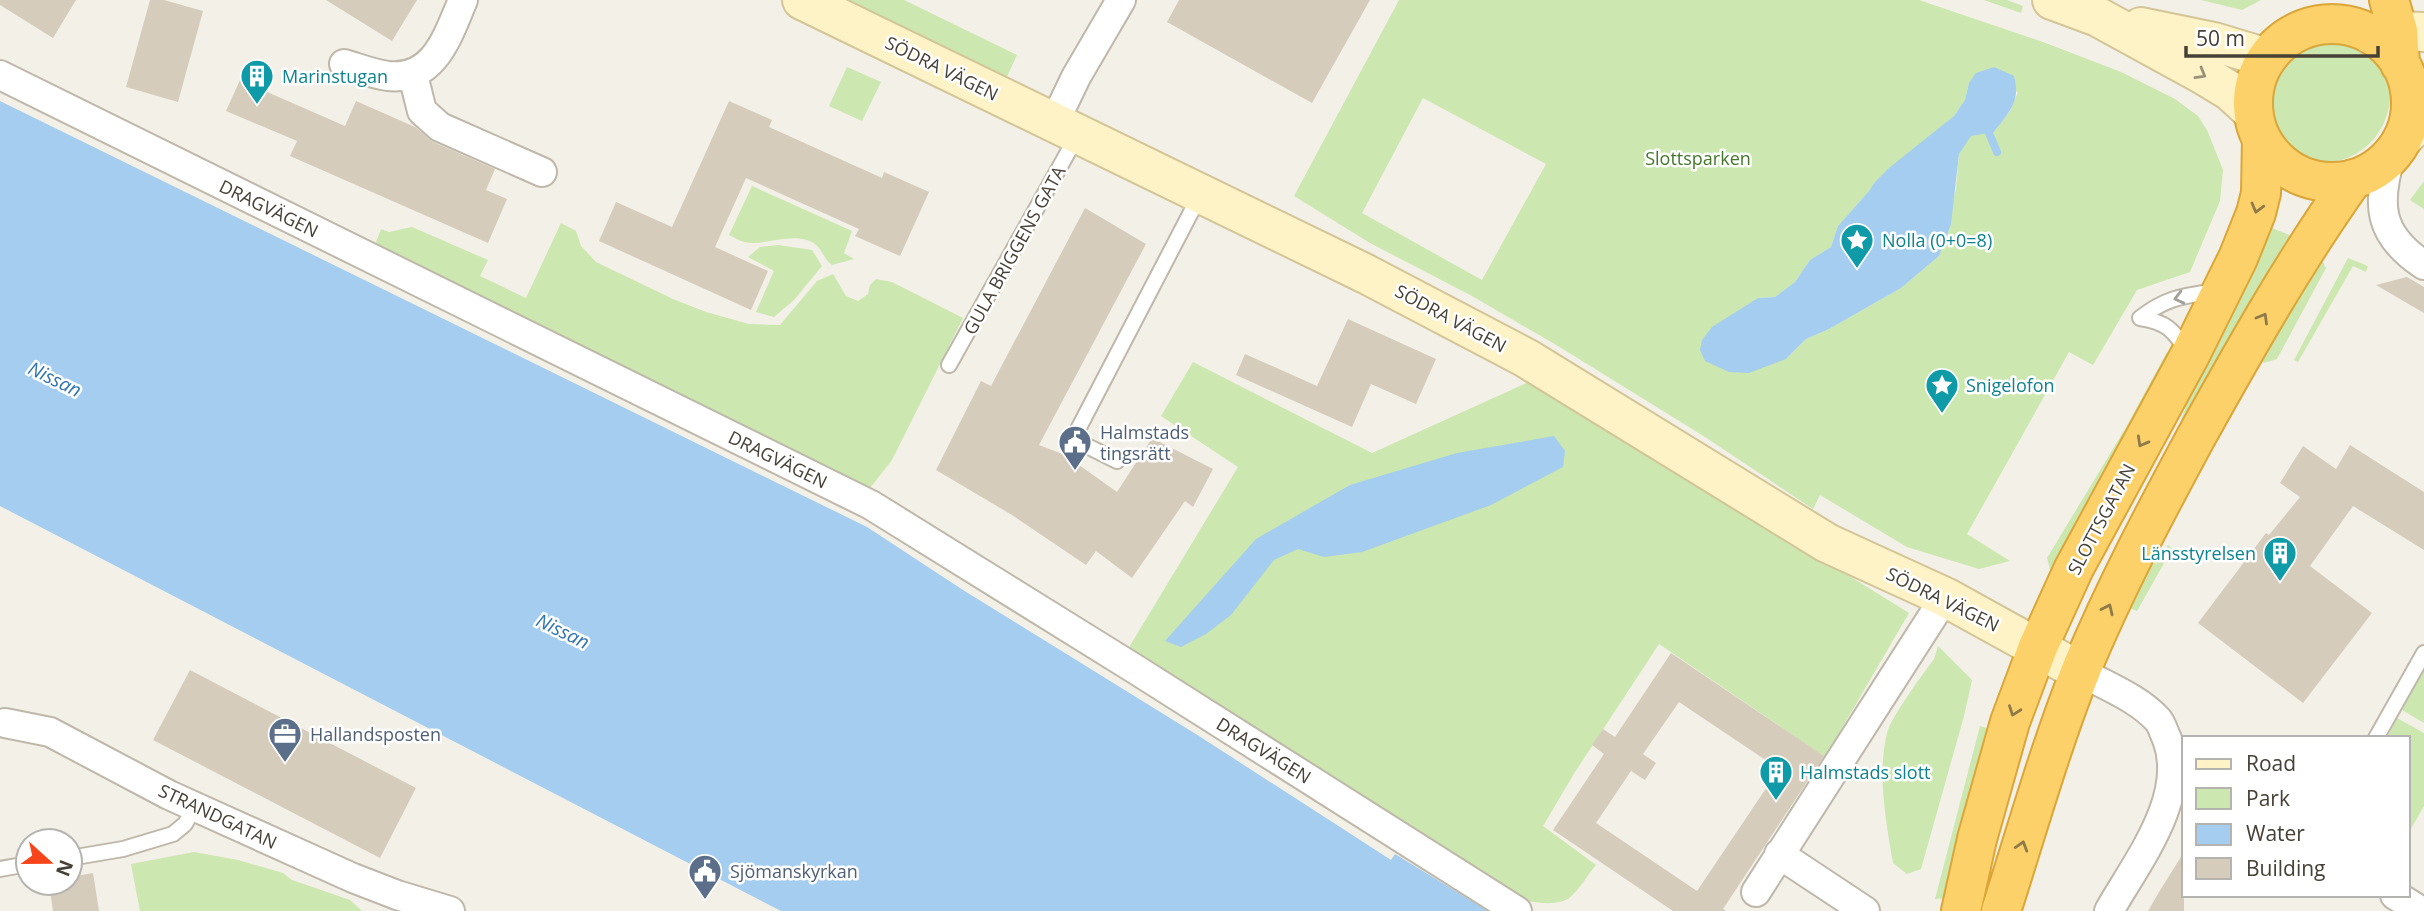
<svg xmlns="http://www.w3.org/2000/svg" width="2424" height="911" viewBox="0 0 2424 911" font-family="'Open Sans',sans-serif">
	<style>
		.green { fill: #cce7b0; fill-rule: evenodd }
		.water { fill: #a4cdef }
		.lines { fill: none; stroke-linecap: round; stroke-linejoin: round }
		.stream { stroke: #a4cdef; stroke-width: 8 }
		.building { fill: #d5ccbc; fill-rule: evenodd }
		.lane-casing { stroke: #bfb8aa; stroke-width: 18 }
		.street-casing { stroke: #bfb8aa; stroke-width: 32 }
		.secondary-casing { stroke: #d3c597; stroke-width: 42 }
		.highway-casing { stroke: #dba639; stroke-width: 42 }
		.lane { stroke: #fff; stroke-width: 14 }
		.street { stroke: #fff; stroke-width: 28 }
		.secondary { stroke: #fef3c6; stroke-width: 38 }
		.highway { stroke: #fcd169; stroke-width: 38 }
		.oneway { stroke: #999177 }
		.oneway2 { stroke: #8f7a4a }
		.oneway3 { stroke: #a2a09a }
		.labels { text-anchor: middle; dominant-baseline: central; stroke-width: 5; stroke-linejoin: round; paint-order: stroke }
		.street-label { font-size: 18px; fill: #464036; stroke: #fff }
		.culture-label { font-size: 18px; fill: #0d838f; stroke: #fff; text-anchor: start }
		.park-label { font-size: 18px; fill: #44772a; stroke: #fff }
		.service-label { font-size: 18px; fill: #4e5e75; stroke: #fff; text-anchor: start }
		.water-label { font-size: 19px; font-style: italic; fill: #3076b1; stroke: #fff }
	</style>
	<rect width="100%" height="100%" fill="#f3f0e7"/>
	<path class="green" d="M 826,0 L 904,0 L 1017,55 L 1004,83 Z
		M 1399,0 L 1919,0 L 2043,42 L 2121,72 L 2175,99 L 2198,116 L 2207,130 L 2223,170 L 2220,201 L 2190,272 L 2137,290 L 2093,365 L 2069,352 L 1967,534 L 2010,561 L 1979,569 L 1907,547 L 1820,495 L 1813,509 L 1705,437 L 1558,346 L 1472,296 L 1370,243 L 1294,196 ZM 1969,83 L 2018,92 L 2010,111 L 1994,132 L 1971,135 L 1959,154 L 1956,189 L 1939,256 L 1901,288 L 1829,329 L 1806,339 L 1786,359 L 1758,298 L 1775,297 L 1795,282 L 1810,260 L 1831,247 L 1838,226 L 1869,191 L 1874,183 L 1954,116 L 1965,100 ZM 1423,98 L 1546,164 L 1482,280 L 1362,213 Z
		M 1984,0 L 2007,0 L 2023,6 L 2021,13 Z
		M 2201,0 L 2261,0 L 2242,10 Z
		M 2336,38 C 2407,39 2406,136 2347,158 C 2329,165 2312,164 2295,154 C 2259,132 2268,77 2297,53 C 2308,43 2322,40 2336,38 Z
		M 847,67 L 881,82 L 862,121 L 829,106 Z
		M 2424,181 L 2424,209 L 2410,200 Z
		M 752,186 L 852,231 L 844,253 L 854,259 L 832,265 C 824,260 823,250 815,244 C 794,230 764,247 744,242 C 739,241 734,237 729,235 Z
		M 561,223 L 576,231 L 581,246 L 596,262 L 673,299 L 706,312 L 749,324 L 780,325 L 817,281 L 833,274 L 846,296 L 858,301 L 868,294 L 870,285 L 876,279 L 892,282 L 963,318 L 892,460 L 870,488 L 853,487 L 371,255 L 381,229 L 389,232 L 412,227 L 488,260 L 480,276 L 526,298 Z
		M 2269,227 L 2295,237 L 2188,424 L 2181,420 L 2190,395 Z
		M 778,245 L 812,250 L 822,266 L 794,300 L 774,317 L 756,312 L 774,271 L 748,257 L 760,247 Z
		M 2320,256 L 2326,268 L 2277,359 L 2264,363 L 2258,357 Z
		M 2348,258 L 2368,266 L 2366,272 L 2353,266 L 2298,362 L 2294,360 Z
		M 2167,352 L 2170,355 L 2057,572 L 2050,569 L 2047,558 L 2125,429 Z
		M 1193,362 L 1372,453 L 1533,380 L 1909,613 L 1825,757 L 1659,644 L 1575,772 L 1543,826 L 1596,865 C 1588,874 1579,891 1568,899 C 1543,911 1509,895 1485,886 L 1147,660 L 1128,649 L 1238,467 L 1161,416 Z
		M 2168,545 L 2172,549 L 2137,611 L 2127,607 L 2146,573 Z
		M 1938,646 L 1972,680 L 1964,716 L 1921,869 L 1907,874 L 1893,863 C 1886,822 1877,775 1887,733 C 1891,717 1923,674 1934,659 Z
		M 2424,669 L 2424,723 L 2402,710 Z
		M 2397,718 L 2424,733 L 2424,806 L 2408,834 L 2408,738 L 2387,738 Z
		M 1980,726 L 1996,731 L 1947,898 L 1935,899 Z
		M 194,852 L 238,860 L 283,873 L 292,880 L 350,900 L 362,911 L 140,911 L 131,864 Z"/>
	<path class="water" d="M 1994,67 L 2014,76 C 2021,102 2009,112 1994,132 L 1971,136 L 1959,154 L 1951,224 L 1939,256 L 1901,288 L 1829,329 L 1806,339 L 1786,359 L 1749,373 L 1729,372 L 1705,361 L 1700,350 L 1702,340 L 1712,327 L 1758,298 L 1775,297 L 1795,282 L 1810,260 L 1831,247 L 1838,226 L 1869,191 L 1874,183 L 1889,168 L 1954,116 L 1965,100 L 1969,83 L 1976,73 Z
		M 0,101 L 867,527 L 963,590 L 1199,736 L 1391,860 L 1395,854 L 1488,911 L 781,911 L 0,506 Z
		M 1554,436 L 1565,451 L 1563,467 L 1491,505 L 1362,552 L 1324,557 L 1298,549 L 1274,560 L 1231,615 L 1206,634 L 1181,647 L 1165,641 L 1256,539 L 1350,485 L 1457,453 Z"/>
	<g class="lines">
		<path class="stream" d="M 1989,133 L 1997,152"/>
	</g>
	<path class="building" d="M 0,0 L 76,0 L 53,38 L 0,5 Z
		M 150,0 L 164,0 L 203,11 L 178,102 L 126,87 Z
		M 326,0 L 417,0 L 392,41 Z
		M 1179,0 L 1370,0 L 1312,103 L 1167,22 Z
		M 240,80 L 345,126 L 356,101 L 415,127 L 433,142 L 495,169 L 486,190 L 507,199 L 488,243 L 290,156 L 297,141 L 226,111 Z
		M 729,101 L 772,120 L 769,127 L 882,178 L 884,172 L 929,192 L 900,256 L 855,236 L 859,229 L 746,178 L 715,247 L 768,271 L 751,310 L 599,241 L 616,202 L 672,227 Z
		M 1085,208 L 1146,244 L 1039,445 L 1065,455 L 1117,492 L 1152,438 L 1213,469 L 1193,507 L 1185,501 L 1132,578 L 1096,551 L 1086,565 L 1012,515 L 936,470 L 981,381 L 991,386 Z
		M 2407,277 L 2424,287 L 2424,313 L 2376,285 Z
		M 1348,319 L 1436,359 L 1416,404 L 1371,384 L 1352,427 L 1236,375 L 1245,354 L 1317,386 Z
		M 2350,445 L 2424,492 L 2424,550 L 2353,506 L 2310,566 L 2372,613 L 2303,703 L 2198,623 L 2266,533 L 2269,535 L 2300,497 L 2280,483 L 2303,446 L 2336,469 Z
		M 1671,653 L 1824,756 L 1723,909 L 1726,911 L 1673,911 L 1553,830 L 1604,754 L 1592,745 L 1603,729 L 1615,737 ZM 1679,702 L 1779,769 L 1697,891 L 1596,823 L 1631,771 L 1645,780 L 1656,763 L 1643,754 Z
		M 190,670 L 416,788 L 380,858 L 153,740 Z
		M 2184,852 L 2184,911 L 2148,911 L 2159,892 Z
		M 93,873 L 99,911 L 53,911 L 49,883 L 70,883 L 70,877 Z"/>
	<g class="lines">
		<defs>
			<path id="lane" d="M 2140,318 C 2167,297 2184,296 2216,291
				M 2140,318 C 2167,322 2173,330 2188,352
				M 949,365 L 1077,136
				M 1117,461 L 1073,439 L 1200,195
				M 2376,738 L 2424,653
				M 70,858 L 123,849 L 173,834 L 185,824 L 195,807
				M 0,869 L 28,864"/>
			<path id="street" d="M 344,64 C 358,68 373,74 388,76 C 435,81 448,35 463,0
				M 0,75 L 871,505 L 1135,669 L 1517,911
				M 413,75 L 422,111 L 440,127 L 542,172
				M 1054,123 L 1076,77 L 1121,0
				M 2391,155 C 2376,204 2378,235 2424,265
				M 2081,672 C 2106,686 2138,698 2158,720 C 2162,725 2164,733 2167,739 C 2189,797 2136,863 2109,911
				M 5,723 L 50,732 L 169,795 L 353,878 L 397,895 L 450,911
				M 1779,854 L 1865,911
				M 1756,892 L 1945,597
				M 2395,895 L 2421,911"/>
			<path id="secondary" d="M 802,0 L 1366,274 L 1526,358 L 1827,543 L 1945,597 L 2081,672
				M 2052,0 L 2098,17 L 2202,74 L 2230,91 L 2253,112
				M 2141,27 L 2214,42 L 2267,58
				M 2370,34 L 2398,31 L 2424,32
				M 2403,138 L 2424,118"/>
			<path id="highway" d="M 2389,0 L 2398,31 L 2400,64
				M2253 103a79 79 0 1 1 158 0a79 79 0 1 1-158 0Z
				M 1961,911 L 1977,839 L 2010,722 L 2038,647 L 2074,568 L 2190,355 L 2238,258 L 2256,213 L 2261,193 L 2262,140
				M 2001,911 C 2027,830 2050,748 2081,670 C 2114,590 2155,513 2196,437 C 2245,349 2294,262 2353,179"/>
		</defs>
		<use href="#lane" class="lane-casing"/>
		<use href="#street" class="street-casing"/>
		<use href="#secondary" class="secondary-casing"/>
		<use href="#highway" class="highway-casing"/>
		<use href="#lane" class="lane"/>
		<use href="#street" class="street"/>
		<use href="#secondary" class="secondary"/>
		<use href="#highway" class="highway"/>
	</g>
	<defs><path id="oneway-chevron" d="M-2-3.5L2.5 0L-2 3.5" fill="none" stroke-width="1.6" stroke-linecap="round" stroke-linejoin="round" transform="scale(1.75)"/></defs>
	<use class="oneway" href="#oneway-chevron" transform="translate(2201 74) rotate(30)"/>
	<g class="oneway2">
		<use href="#oneway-chevron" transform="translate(2257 208) rotate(105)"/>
		<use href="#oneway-chevron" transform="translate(2263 318) rotate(-60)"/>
		<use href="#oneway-chevron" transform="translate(2142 442) rotate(119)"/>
		<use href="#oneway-chevron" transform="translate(2108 609) rotate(-65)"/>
		<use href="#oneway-chevron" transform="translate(2014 711) rotate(110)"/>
		<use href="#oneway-chevron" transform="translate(2022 846) rotate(-73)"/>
	</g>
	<use class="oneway3" href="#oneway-chevron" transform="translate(2179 298) rotate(166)"/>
	<defs>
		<symbol id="building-pin" viewBox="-11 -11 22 30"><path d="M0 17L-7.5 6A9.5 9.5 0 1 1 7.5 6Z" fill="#0f9aa8" stroke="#fff"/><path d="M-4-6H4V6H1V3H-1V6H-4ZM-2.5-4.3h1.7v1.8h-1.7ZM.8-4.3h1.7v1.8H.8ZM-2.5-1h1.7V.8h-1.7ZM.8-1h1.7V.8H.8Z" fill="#fff"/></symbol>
		<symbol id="sight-pin" viewBox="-11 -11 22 30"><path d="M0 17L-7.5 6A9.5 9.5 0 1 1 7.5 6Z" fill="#0f9aa8" stroke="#fff"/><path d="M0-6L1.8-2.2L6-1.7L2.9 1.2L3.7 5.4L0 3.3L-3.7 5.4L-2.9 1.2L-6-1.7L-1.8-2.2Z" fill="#fff"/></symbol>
		<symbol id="civic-pin" viewBox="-11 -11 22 30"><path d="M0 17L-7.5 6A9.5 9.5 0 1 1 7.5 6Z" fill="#5c6f8a" stroke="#fff"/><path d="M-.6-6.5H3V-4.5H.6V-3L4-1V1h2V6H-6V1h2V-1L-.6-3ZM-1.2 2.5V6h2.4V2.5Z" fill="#fff"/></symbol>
		<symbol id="office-pin" viewBox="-11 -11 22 30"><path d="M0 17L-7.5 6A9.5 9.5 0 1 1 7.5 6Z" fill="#5c6f8a" stroke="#fff"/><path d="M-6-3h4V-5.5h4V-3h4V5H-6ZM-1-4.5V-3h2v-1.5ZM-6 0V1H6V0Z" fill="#fff"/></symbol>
	</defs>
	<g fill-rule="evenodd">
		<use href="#building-pin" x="238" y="57" width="38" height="52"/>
		<use href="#sight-pin" x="1838" y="221" width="38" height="52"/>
		<use href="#sight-pin" x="1923" y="366" width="38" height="52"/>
		<use href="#civic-pin" x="1056" y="423" width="38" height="52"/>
		<use href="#building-pin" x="2261" y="534" width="38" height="52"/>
		<use href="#office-pin" x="266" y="715" width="38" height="52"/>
		<use href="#building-pin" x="1757" y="753" width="38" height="52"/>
		<use href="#civic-pin" x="686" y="852" width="38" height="52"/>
	</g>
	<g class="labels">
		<g class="street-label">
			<text transform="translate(942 68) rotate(26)">SÖDRA VÄGEN</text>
			<text transform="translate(269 208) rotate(26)">DRAGVÄGEN</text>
			<text transform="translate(1014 250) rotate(-61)">GULA BRIGGENS GATA</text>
			<text transform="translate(1451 318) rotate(28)">SÖDRA VÄGEN</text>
			<text transform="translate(778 459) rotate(26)">DRAGVÄGEN</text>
			<text transform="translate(2101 519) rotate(-62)">SLOTTSGATAN</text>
			<text transform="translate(1943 599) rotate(26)">SÖDRA VÄGEN</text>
			<text transform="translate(1264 750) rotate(32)">DRAGVÄGEN</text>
			<text transform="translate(218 816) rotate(25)">STRANDGATAN</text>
		</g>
		<g class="culture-label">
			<text x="282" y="76">Marinstugan</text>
			<text x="1882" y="240">Nolla (0+0=8)</text>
			<text x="1966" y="385">Snigelofon</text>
			<text x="2256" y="553" text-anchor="end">Länsstyrelsen</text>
			<text x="1800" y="772">Halmstads slott</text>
		</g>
		<g class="park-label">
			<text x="1698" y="158">Slottsparken</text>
		</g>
		<g class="service-label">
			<text x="1100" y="432">Halmstads<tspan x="1100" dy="21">tingsrätt</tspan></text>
			<text x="310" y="734">Hallandsposten</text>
			<text x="730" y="871">Sjömanskyrkan</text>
		</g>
		<g class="water-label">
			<text transform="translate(55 379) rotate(26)">Nissan</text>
			<text transform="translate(563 631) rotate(26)">Nissan</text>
		</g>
	</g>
	<rect x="2182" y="736" width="228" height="161" fill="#ffffff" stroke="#b5b3af" stroke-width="2"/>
	<rect x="2196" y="759" width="35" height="10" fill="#fef3c6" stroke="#b5b3af" stroke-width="2"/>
	<text x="2246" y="771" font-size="21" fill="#464036">Road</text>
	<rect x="2196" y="788" width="35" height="21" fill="#cce7b0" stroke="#b5b3af" stroke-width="2"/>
	<text x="2246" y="806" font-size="21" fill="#464036">Park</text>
	<rect x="2196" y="824" width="35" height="21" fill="#a4cdef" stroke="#b5b3af" stroke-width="2"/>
	<text x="2246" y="841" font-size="21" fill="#464036">Water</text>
	<rect x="2196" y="858" width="35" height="21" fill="#d5ccbc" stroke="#b5b3af" stroke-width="2"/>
	<text x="2246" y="876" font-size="21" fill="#464036">Building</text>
	<g transform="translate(49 862) rotate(111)"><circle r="33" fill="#ffffff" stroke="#b5b3af" stroke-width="2"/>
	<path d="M0-5L12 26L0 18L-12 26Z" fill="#f7441a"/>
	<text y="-10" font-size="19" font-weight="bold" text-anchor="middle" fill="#464036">N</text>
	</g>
	<path d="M2186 46v10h192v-10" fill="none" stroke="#464036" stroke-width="3.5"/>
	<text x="2196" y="46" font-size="21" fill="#464036" stroke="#ffffff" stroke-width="5" paint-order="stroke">50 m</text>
</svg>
